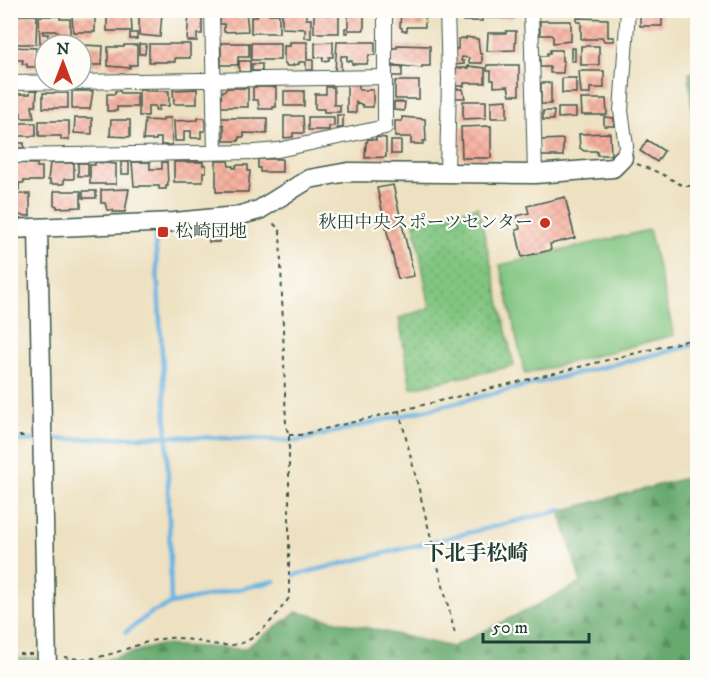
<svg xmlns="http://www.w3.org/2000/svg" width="708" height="678" viewBox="0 0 708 678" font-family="'IM FELL DW Pica','Noto Serif JP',serif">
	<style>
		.green { fill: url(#green-dots); stroke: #50815a; stroke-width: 1.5 }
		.forest { fill: url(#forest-firs); stroke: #447451; stroke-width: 1.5 }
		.pitch { fill: #81c580; stroke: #50815a; stroke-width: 1.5 }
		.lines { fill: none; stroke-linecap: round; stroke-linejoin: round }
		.stream { stroke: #67b2e0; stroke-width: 4.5 }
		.building { fill: url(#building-cross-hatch) }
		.street-casing { stroke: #3e5649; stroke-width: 16 }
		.secondary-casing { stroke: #3e5649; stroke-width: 21 }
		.path { stroke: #3e5649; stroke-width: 2; stroke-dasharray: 4.5 4.5; stroke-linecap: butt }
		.street { stroke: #fff; stroke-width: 14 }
		.secondary { stroke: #fff; stroke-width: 18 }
		.poi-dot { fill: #c8321e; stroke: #fdfcf7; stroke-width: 2 }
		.labels { text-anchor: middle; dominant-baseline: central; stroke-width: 4.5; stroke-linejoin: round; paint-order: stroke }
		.poi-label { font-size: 18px; fill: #1f3d34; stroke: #fdfcf7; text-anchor: end }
		.quarter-label { font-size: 21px; font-weight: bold; fill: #1f3d34; stroke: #fdfcf7 }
	</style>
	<defs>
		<pattern id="green-dots" width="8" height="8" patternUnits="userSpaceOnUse" patternTransform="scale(1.5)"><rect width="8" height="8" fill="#81c580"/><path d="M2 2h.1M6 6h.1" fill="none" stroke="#69a16a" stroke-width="1.8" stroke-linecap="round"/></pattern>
		<pattern id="forest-firs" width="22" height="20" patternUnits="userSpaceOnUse" patternTransform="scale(1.5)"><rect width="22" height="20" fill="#68aa6e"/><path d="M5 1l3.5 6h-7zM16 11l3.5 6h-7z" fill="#558c5b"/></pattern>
		<pattern id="building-cross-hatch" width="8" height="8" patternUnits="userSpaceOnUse" patternTransform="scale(1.5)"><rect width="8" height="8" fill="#f7af9d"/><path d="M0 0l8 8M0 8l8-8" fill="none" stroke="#d39788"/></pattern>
	</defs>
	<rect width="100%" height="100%" fill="#fdfcf7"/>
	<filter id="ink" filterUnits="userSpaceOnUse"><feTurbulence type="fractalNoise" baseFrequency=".0167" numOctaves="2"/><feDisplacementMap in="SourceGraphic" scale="12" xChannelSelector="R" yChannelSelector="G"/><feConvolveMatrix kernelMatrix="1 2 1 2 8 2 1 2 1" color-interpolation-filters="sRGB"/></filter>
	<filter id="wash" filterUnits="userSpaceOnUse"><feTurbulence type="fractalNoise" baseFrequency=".008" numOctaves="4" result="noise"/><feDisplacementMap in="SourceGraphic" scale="24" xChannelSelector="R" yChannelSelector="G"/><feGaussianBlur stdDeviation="1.35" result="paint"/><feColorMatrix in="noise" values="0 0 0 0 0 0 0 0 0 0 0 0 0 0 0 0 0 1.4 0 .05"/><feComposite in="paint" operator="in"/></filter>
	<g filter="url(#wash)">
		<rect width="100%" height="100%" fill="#ede1c1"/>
		<path class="green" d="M 478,207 L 514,366 L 411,388 L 399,318 L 430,308 L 414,222 Z"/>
		<path class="forest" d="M 697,72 L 698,72 L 697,167 L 689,73 Z
			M 697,475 L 697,667 L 67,667 L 67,662 L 102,661 L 160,645 L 244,649 L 297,612 L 452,647 L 581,583 L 560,511 Z"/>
		<path class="pitch" d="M 649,230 L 674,335 L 525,374 L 500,265 Z
			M 37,658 L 37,667 L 11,667 L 11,659 Z"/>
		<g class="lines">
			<path class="stream" d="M 46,440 L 167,436 L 297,441 L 698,344
				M 10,441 L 37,440
				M 295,575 L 562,510
				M 171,604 L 275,581
				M 126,632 L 151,613 L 171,604 L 167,436 L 155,236"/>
		</g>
		<g id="blocks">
			<path class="building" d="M 240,10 L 246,10 L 248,31 L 224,32 L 224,24 L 220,24 L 220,16 L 223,16 L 223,12 L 240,13 Z
				M 258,10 L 269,10 L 269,14 L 279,14 L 279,33 L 251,33 L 251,17 L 257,17 Z
				M 314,10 L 325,10 L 325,15 L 339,15 L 339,33 L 314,33 Z
				M 348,10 L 364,10 L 364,30 L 348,30 L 348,33 L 345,33 L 345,28 L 348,28 Z
				M 460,10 L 482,10 L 482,21 L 463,21 L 463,14 L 460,14 Z
				M 486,10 L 514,10 L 514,18 L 486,18 Z
				M 640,10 L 662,10 L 662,26 L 640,26 Z
				M 282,11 L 306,11 L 306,19 L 311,19 L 311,38 L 305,38 L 305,29 L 282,28 Z
				M 401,11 L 424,11 L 425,27 L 407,27 L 407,31 L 402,31 L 402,28 L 400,27 Z
				M 189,12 L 202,12 L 202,34 L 197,34 L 197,41 L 187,41 Z
				M 139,13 L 162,13 L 160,37 L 139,35 Z
				M 107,14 L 131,14 L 132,31 L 107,31 Z
				M 13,15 L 37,15 L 36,44 L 13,44 L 13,40 L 10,40 L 10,17 Z
				M 72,15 L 95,15 L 95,32 L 73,32 Z
				M 39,16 L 60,16 L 60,19 L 70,19 L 70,39 L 58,39 L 58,31 L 43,31 L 43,34 L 48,34 L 48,43 L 40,43 Z
				M 577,18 L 608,19 L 608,37 L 614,37 L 614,41 L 604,41 L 602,37 L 598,37 L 597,39 L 581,39 L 581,22 L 577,22 Z
				M 540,21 L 571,21 L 571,41 L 553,43 L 553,37 L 551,35 L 540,35 Z
				M 506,31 L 516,31 L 515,50 L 487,51 L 488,33 L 506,33 Z
				M 130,33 L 137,33 L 137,39 L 130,39 Z
				M 466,37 L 478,39 L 480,54 L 482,54 L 482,63 L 469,63 L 469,58 L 462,57 L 461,61 L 464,61 L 464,64 L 453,65 L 454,49 L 458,49 L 458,39 L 463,38 L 466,39 Z
				M 290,42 L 307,42 L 307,60 L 313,60 L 313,70 L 306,70 L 306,62 L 299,62 L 299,64 L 293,65 L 293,66 L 286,66 L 286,64 L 284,64 L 284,46 L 290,46 Z
				M 333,42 L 333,57 L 329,57 L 329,60 L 323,61 L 323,57 L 315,58 L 315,43 Z
				M 337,42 L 375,42 L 375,55 L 369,55 L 367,64 L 352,64 L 352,61 L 347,61 L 347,56 L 341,56 L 341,71 L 335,71 Z
				M 221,43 L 249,43 L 249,57 L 238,57 L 238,65 L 221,65 Z
				M 251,43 L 280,43 L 280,60 L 251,60 Z
				M 139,44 L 146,44 L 145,54 L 139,54 Z
				M 149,44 L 190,44 L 190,58 L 175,58 L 175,62 L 149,62 Z
				M 81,45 L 103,46 L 102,65 L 81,65 Z
				M 124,45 L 137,45 L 137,65 L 130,65 L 130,68 L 108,66 L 108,47 L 124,47 Z
				M 397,45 L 430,46 L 430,66 L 422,66 L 422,68 L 391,65 L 391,48 L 397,48 Z
				M 581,46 L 599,46 L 599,65 L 581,65 Z
				M 12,47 L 36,48 L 36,67 L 27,67 L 27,64 L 22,64 L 23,60 L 12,60 Z
				M 39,47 L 45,47 L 45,63 L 39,63 Z
				M 571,48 L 575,48 L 575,61 L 571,61 Z
				M 550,50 L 562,50 L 562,61 L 564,61 L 563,73 L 550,73 L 550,67 L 540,67 L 540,56 L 547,56 L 547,53 L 550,53 Z
				M 239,61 L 250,61 L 250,72 L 239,72 Z
				M 252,64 L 262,64 L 262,71 L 252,71 Z
				M 487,65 L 519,65 L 519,95 L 510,95 L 508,86 L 494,87 L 494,80 L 491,80 L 491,71 L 487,71 Z
				M 468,66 L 485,68 L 485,83 L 464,83 L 464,86 L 455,86 L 453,68 L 468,68 Z
				M 392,67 L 402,67 L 402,76 L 391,76 Z
				M 579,71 L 604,71 L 604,88 L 590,88 L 590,94 L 581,94 Z
				M 562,78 L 576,78 L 576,93 L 562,93 Z
				M 395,81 L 419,81 L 419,99 L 395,99 Z
				M 541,83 L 551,83 L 551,104 L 541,104 Z
				M 347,84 L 359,84 L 359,90 L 373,90 L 373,107 L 363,107 L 363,105 L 356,102 L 356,113 L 347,113 Z
				M 253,87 L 276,87 L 276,107 L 273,107 L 273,109 L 259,109 L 258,100 L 253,100 Z
				M 326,87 L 334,87 L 334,105 L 340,105 L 340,112 L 324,112 L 324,109 L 315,109 L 315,94 L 326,94 Z
				M 228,88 L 248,88 L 248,107 L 221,107 L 221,93 Z
				M 139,89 L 146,89 L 146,91 L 169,91 L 169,106 L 159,106 L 159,110 L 155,110 L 155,106 L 148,106 L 148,116 L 139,116 Z
				M 197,89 L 197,104 L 174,104 L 173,90 Z
				M 453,89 L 463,89 L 465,98 L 453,98 Z
				M 30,90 L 37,90 L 36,106 L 32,106 L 34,118 L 21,118 L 21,113 L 10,111 L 10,94 L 30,94 Z
				M 72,91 L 93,91 L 90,109 L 72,109 Z
				M 115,91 L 120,91 L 121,93 L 137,93 L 137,107 L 117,107 L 117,111 L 107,111 L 107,94 L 115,94 Z
				M 284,91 L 304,91 L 304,106 L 284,106 Z
				M 43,93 L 68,93 L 68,108 L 43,108 Z
				M 581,99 L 606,99 L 607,115 L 582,115 Z
				M 507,100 L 507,118 L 491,118 L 491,101 Z
				M 463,101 L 486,101 L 486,118 L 463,119 Z
				M 394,102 L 405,102 L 404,111 L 394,110 Z
				M 558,108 L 576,108 L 576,117 L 558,118 Z
				M 543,111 L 554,111 L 553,120 L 543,120 Z
				M 337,115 L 343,115 L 343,128 L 337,128 Z
				M 284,116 L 303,116 L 304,133 L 293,133 L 293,137 L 284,138 Z
				M 308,117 L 334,117 L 334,126 L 329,126 L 329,130 L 308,130 Z
				M 402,117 L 425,119 L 426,141 L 423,141 L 423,144 L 411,144 L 411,137 L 395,137 L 395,121 L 402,121 Z
				M 604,117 L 614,118 L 614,126 L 604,126 Z
				M 75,118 L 92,118 L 92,134 L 74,133 Z
				M 163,118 L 171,118 L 172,145 L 161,145 L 161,138 L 156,138 L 156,140 L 143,140 L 145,120 L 163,121 Z
				M 198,118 L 205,118 L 205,131 L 201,131 L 201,138 L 191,138 L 191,131 L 184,131 L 184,141 L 175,141 L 174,121 L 198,120 Z
				M 221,118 L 267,118 L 267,134 L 244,133 L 244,137 L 239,137 L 239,141 L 224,141 L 224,125 L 221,124 Z
				M 111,120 L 130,120 L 130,137 L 110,136 Z
				M 39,121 L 69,121 L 69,140 L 61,140 L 61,136 L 39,136 Z
				M 15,123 L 36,123 L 36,136 L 15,136 Z
				M 10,125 L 13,125 L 13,142 L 10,142 Z
				M 491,126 L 491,158 L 462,158 L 461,127 Z
				M 610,133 L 611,155 L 597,155 L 597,151 L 584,151 L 580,148 L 579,134 Z
				M 376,137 L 386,138 L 386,157 L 365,158 L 366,142 L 367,142 L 368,139 L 376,140 Z
				M 563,139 L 563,156 L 541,156 L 541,140 Z
				M 647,140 L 664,151 L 657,162 L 640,151 Z
				M 391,141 L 401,141 L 401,154 L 391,154 Z
				M 14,143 L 24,143 L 24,148 L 14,148 Z
				M 258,159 L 282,159 L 282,172 L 260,172 L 260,168 L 258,168 Z
				M 216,161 L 228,161 L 229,166 L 233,166 L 233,168 L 236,168 L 236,165 L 248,165 L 248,171 L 250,171 L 248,192 L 216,192 Z
				M 95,162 L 116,164 L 116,184 L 90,184 L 90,165 L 95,165 Z
				M 121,162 L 129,162 L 129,174 L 121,174 Z
				M 132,162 L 150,162 L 150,169 L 162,169 L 162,162 L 167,162 L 168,186 L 166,186 L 166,189 L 159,189 L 159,186 L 134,186 Z
				M 174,162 L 203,162 L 203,165 L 206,165 L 206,172 L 203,172 L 203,182 L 174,182 Z
				M 13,163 L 37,164 L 37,167 L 42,167 L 42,181 L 24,181 L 24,183 L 19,183 L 19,190 L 11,190 L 11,185 L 16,185 L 16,176 L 12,176 Z
				M 50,163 L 74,163 L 74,179 L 64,179 L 64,184 L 50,184 L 50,180 L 48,180 Z
				M 78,163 L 88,163 L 88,176 L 78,176 Z
				M 393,185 L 414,276 L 398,279 L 377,188 Z
				M 129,189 L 125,212 L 113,212 L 113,210 L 107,210 L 105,203 L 101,203 L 101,190 Z
				M 54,191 L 81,191 L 81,207 L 57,208 L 57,206 L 54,205 Z
				M 83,191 L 96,191 L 96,198 L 83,198 Z
				M 15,194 L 30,194 L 30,216 L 13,215 L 11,198 Z
				M 565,197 L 575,238 L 550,244 L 551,250 L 522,257 L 516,230 L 520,229 L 517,216 L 529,213 L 527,206 Z
				M 210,232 L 219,232 L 219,242 L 209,242 Z"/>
		</g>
	</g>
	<g filter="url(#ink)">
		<use href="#blocks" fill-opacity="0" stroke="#3e5649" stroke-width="1.5"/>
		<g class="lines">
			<defs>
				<path id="street" d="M 212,10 L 215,152
					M 447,10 L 449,79 L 447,174
					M 531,10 L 535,174
					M 10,83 L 385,77
					M 10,156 L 255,152 L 278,150 L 385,127 L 385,10
					M 623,158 L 626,146 L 621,111 L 628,10"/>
				<path id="secondary" d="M 38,228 L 47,668
					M 10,229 L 174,222 L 237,216 L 259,210 L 309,179 L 348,172 L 535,174 L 613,168 L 623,158"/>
			</defs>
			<use href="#street" class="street-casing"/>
			<use href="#secondary" class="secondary-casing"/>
			<path class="path" d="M 637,164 L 662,174 L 683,186 L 698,186
				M 399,410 L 455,634
				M 289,435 L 300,435 L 698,338
				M 10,436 L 28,436
				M 10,654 L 32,654
				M 64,657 C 72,658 80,660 87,659 C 115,656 140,641 168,638 C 193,636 223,653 247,641 C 265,631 277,614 289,598 L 289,435 L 286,426 L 280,230 L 272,222"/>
			<use href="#street" class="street"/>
			<use href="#secondary" class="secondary"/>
		</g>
	</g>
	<g class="poi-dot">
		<circle cx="545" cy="223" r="6"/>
		<rect x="157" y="226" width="12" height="12" rx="3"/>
	</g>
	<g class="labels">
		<g class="poi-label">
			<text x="533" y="223">秋田中央スポーツセンター</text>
			<text x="175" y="232" text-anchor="start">松崎団地</text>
		</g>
		<g class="quarter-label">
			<text x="476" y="554">下北手松崎</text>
		</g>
	</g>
	<rect width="708" height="678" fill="none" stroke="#fdfcf7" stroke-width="36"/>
	<g transform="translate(63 63)"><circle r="28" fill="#fdfcf7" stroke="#a4b0a9" stroke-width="1.5"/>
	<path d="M0-4.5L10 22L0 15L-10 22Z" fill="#c8321e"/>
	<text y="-9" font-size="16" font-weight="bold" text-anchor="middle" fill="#1f3d34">N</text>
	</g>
	<path d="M483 633v9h106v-9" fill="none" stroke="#1f3d34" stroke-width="3"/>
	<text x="492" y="633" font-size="18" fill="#1f3d34" stroke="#fdfcf7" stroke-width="4.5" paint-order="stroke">50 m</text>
</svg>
